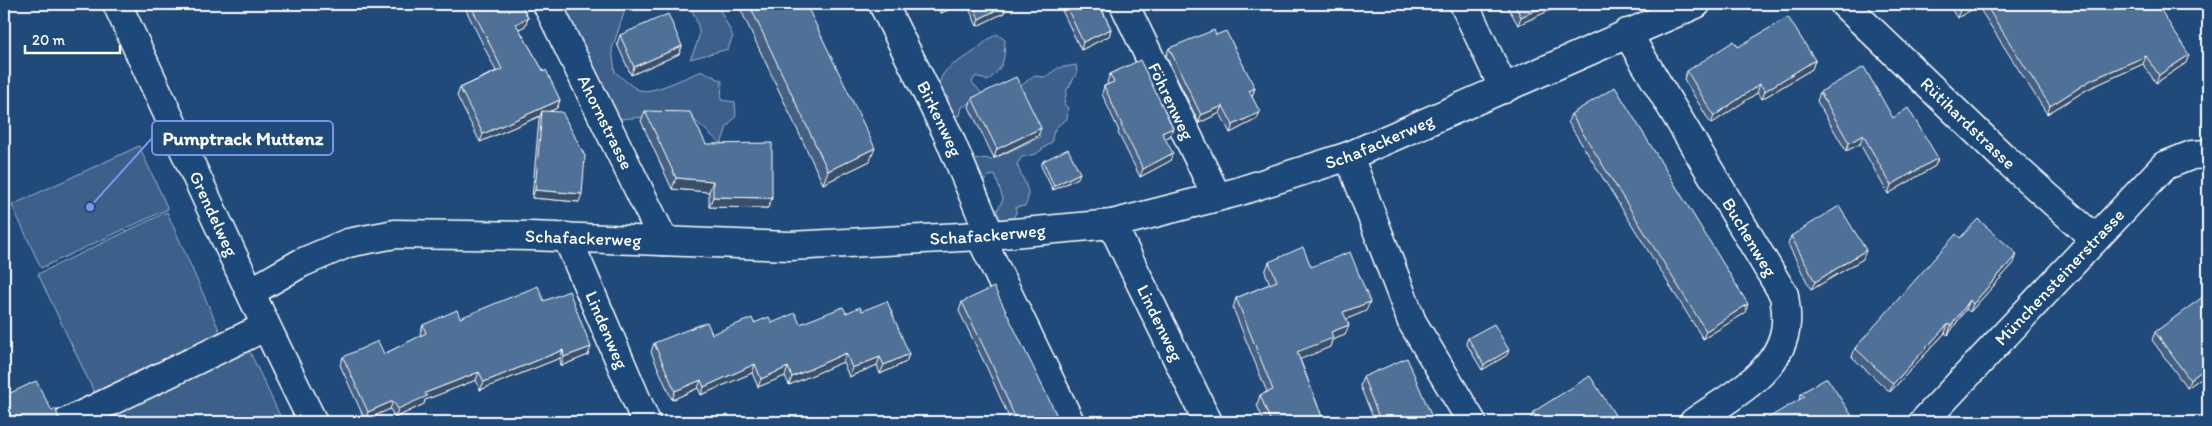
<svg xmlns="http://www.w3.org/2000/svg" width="2212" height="426" viewBox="0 0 2212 426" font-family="Itim,sans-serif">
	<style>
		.green { fill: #3c618b; stroke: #9eb0c5 }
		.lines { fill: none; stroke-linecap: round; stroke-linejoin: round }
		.minor-casing { stroke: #fff; stroke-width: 31 }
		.minor { stroke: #1f4a7a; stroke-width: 28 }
		.wall { fill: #456182; stroke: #fff }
		.shaded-wall { fill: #384f6a; stroke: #fff }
		.building { fill: #507197; stroke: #fff }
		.labels { text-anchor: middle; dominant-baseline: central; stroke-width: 4; stroke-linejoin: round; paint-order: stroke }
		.street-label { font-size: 18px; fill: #fff; stroke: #1f4a7a }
		.leader { fill: none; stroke: #7795e8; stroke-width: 2 }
		.callout-dot { fill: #7795e8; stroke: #1f4a7a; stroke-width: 2 }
		.callout { fill: #1f4a7a; stroke: #7795e8; stroke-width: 2 }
		.callout-label { font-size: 19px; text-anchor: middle; font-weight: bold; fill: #fff }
	</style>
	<rect width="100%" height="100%" fill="#1f4a7a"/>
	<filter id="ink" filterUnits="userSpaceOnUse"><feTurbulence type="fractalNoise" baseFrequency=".02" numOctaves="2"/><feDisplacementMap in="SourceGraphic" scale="10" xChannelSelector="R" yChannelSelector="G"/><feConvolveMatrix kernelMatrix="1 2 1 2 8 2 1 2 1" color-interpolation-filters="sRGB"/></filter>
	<g filter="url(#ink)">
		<path class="green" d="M 562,4 L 598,4 L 598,8 L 603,4 L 627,4 L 612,49 L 615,72 C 622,77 632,88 640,90 C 655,94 686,76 703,71 L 722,81 L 721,100 L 735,102 L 736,116 L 727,127 L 721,144 L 688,114 L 619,119 Z
			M 689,4 L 717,4 L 733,36 L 728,49 L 690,59 C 703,33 701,30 689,4 Z
			M 997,34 L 1005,40 C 1004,61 1005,65 988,81 L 976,76 L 972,82 L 984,96 L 962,107 L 960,116 L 952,115 L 948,109 L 948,97 L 937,93 C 941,66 953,66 972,53 C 981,46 987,39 997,34 Z
			M 1076,65 L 1077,73 L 1067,90 L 1064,104 L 1068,108 L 1067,119 C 1057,126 1052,129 1052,142 L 1036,154 L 1022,157 L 1017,164 C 1021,178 1034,192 1025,206 L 1016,207 L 1016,213 L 1009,224 L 993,219 L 1003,199 L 995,175 L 989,176 L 983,183 L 972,167 L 975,160 L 985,158 L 991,160 L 1040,137 L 1020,94 L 1021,86 L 1033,76 L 1045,77 L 1058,68 Z
			M 139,146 L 168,209 L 41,268 L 12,205 Z
			M 167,212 L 221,334 L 96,396 L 38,274 Z
			M 249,350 L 283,422 L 95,422 Z"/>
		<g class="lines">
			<defs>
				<g id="minor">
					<path id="s1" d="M 117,4 C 182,143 244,285 313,422"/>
					<path id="s2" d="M 547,4 L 664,241"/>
					<path id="s3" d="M 883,4 L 948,135 L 990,235"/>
					<path id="s4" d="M 1124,4 L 1217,197"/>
					<path d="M 1464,4 L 1504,89"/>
					<path id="s5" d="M 1844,4 L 2002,156 L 2095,239"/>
					<path id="s6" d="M 1627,33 L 1784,295 C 1785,304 1787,314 1786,323 C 1783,372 1729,397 1694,422"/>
					<path d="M 1349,156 L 1412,322 L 1472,422"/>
					<path id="s7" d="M 1112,224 L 1208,422"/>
					<path d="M 980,236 L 1070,422"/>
					<path id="s8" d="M 567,237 L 646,422"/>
					<path id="s9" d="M 251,292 L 301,263 L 348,243 L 395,234 L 530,236 L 790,246 L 980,236 L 1112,224 L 1237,192 L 1349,156 L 1696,4"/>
					<path d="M 67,422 L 265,327"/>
					<path id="s10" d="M 1923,422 L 2164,166 L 2192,155 L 2208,154"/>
				</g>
			</defs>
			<use href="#minor" class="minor-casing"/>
			<use href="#minor" class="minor"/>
		</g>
		<path class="wall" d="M 463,4 L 521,4 L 528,18 L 525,26 L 519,29 L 560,100 L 557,108 L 550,111 L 579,202 L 532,198 L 539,119 L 540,116 L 480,142 L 457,96 L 460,88 L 496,71 Z
			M 738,4 L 806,4 L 870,161 L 823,184 Z
			M 936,4 L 962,4 L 941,13 Z
			M 967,4 L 1006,4 L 1006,5 L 1004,13 L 977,26 Z
			M 1059,4 L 1111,4 L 1109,8 L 1103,11 L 1111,29 L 1109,36 L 1081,50 Z
			M 1506,4 L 1563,4 L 1518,25 Z
			M 1948,4 L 2157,4 L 2186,63 L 2156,83 L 2143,64 L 2088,89 L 2047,114 L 1978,6 L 1957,18 Z
			M 620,35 L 682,46 L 679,54 L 631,75 L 617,44 Z
			M 1216,35 L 1255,88 L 1252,96 L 1257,119 L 1230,133 L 1220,113 L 1199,123 L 1166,56 L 1169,48 Z
			M 1738,47 L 1815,60 L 1812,69 L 1762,99 L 1757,93 L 1711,124 L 1684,79 L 1687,71 Z
			M 1110,74 L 1173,128 L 1170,136 L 1165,139 L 1170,161 L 1140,177 L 1118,133 L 1119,131 L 1102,94 L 1104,86 L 1108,84 L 1107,82 Z
			M 1820,92 L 1893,118 L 1938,158 L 1935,166 L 1888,194 L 1860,144 L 1846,151 L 1817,101 Z
			M 972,98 L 1038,136 L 994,158 L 969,107 Z
			M 645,111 L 706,144 L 768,208 L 709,207 L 709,192 L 672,189 L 641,121 Z
			M 1571,114 L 1745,313 L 1703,339 L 1568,122 Z
			M 1043,161 L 1078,178 L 1053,190 L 1041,166 Z
			M 1791,236 L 1863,259 L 1811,290 L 1788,244 Z
			M 1960,238 L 2014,263 L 1970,312 L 1966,309 L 1948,335 L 1945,333 L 1890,392 L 1852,357 L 1855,348 Z
			M 1269,262 L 1311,267 L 1366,311 L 1346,319 L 1345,335 L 1332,340 L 1330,347 L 1300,359 L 1324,422 L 1264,422 L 1257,405 L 1260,395 L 1267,392 L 1233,308 L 1236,298 L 1270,284 L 1265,272 Z
			M 544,301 L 588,355 L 561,366 L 560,358 L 480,390 L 476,380 L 425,400 L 424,404 L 395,418 L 390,409 L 365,420 L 340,365 L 343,357 L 384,354 L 421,336 L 420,333 L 423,325 Z
			M 962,302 L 1059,420 L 1061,422 L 1011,422 L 987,368 L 959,311 Z
			M 862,311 L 909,354 L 906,362 L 880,374 L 877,365 L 849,377 L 843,362 L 789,385 L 785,376 L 758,387 L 752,373 L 701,395 L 698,388 L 672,400 L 651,352 L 654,343 L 712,334 L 754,323 L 772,323 L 800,324 L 846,313 Z
			M 2155,332 L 2208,373 L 2187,388 L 2152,340 Z
			M 1468,338 L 1507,355 L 1482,370 L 1466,343 Z
			M 1363,377 L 1434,422 L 1375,422 L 1360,386 Z
			M 1801,393 L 1856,422 L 1799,399 Z
			M 1533,412 L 1615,415 L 1613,422 L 1531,422 L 1530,421 Z"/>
		<path class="shaded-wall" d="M 948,4 L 962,4 L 941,13 L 943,6 Z
			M 1105,4 L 1111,4 L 1109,8 L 1098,13 L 1100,6 Z
			M 1549,4 L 1563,4 L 1518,25 L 1521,17 Z
			M 1970,4 L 1979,4 L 1978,6 L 1957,18 L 1960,10 Z
			M 1006,5 L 1004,13 L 977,26 L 979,19 Z
			M 528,18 L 525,26 L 513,32 L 516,24 Z
			M 1111,29 L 1109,36 L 1081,50 L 1083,42 Z
			M 682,46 L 679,54 L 631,75 L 634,67 Z
			M 2189,55 L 2186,63 L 2156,83 L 2159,75 Z
			M 2146,56 L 2143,64 L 2088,89 L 2047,114 L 2050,106 L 2091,80 Z
			M 1815,60 L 1812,69 L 1762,99 L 1765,91 Z
			M 1760,84 L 1757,93 L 1711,124 L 1714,116 Z
			M 1255,88 L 1252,96 L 1249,91 Z
			M 560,100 L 557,108 L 541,115 L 542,111 L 540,116 L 480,142 L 483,134 Z
			M 1223,106 L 1220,113 L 1199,123 L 1201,115 Z
			M 1260,112 L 1257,119 L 1230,133 L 1233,125 Z
			M 1041,128 L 1038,136 L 994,158 L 997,149 Z
			M 1173,128 L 1170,136 L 1160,141 L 1162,133 Z
			M 1863,135 L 1860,144 L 1846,151 L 1849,143 Z
			M 875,148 L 870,161 L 823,184 L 828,171 Z
			M 1173,153 L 1170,161 L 1140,177 L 1143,169 Z
			M 1938,158 L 1935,166 L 1888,194 L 1891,185 Z
			M 1080,173 L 1078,178 L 1053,190 L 1054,186 Z
			M 676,178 L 713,181 L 709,192 L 672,189 Z
			M 535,190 L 582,194 L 579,202 L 532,198 Z
			M 713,197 L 772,198 L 768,208 L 709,207 Z
			M 1866,250 L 1863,259 L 1811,290 L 1815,282 Z
			M 2017,254 L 2014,263 L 1970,312 L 1973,304 Z
			M 1970,300 L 1966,309 L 1948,335 L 1951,326 Z
			M 1370,302 L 1366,311 L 1340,322 L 1343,312 Z
			M 1748,304 L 1745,313 L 1703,339 L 1706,331 Z
			M 1948,324 L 1945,333 L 1890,392 L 1893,384 Z
			M 1349,325 L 1345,335 L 1332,340 L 1330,347 L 1294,362 L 1297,352 L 1331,332 Z
			M 591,347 L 588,355 L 561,366 L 564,357 Z
			M 563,350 L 560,358 L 480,390 L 484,382 Z
			M 1509,350 L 1507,355 L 1482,370 L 1484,365 Z
			M 846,353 L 843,362 L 789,385 L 792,377 Z
			M 909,354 L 906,362 L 880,374 L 884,365 Z
			M 880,357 L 877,365 L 849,377 L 852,368 Z
			M 755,364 L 752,373 L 701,395 L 704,387 Z
			M 2208,366 L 2208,373 L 2187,388 L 2190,380 Z
			M 788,367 L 785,376 L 758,387 L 761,379 Z
			M 479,372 L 476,380 L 425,400 L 424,404 L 395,418 L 398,409 L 425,393 Z
			M 701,380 L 698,388 L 672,400 L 675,391 Z
			M 393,401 L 390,409 L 365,420 L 368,412 Z
			M 1615,415 L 1613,422 L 1604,422 Z"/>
		<path class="building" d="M 470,4 L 521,4 L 528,18 L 516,24 L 544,72 L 546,70 L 560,100 L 483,134 L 460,88 L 502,69 Z
			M 749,4 L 806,4 L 875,148 L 828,171 Z
			M 973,4 L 1006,4 L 1006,5 L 979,19 Z
			M 1065,4 L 1105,4 L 1100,6 L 1111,29 L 1083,42 Z
			M 1514,4 L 1549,4 L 1521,17 Z
			M 1956,4 L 1970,4 L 1960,10 Z
			M 1985,4 L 2157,4 L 2189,55 L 2159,75 L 2146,56 L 2091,80 L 2050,106 Z
			M 668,14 L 682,46 L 634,67 L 620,35 Z
			M 1788,17 L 1815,60 L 1765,91 L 1760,84 L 1714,116 L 1687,71 L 1734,41 L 1738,47 Z
			M 1214,30 L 1216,35 L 1226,31 L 1255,88 L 1249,91 L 1260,112 L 1233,125 L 1223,106 L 1201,115 L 1169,48 Z
			M 1140,60 L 1173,128 L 1162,133 L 1173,153 L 1143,169 L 1121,125 L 1122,125 L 1104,86 L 1114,82 L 1110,74 Z
			M 1864,67 L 1893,118 L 1908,108 L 1938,158 L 1891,185 L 1863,135 L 1849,143 L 1820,92 Z
			M 1016,77 L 1041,128 L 997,149 L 972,98 Z
			M 1615,87 L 1748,304 L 1706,331 L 1571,114 Z
			M 542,111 L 562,112 L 585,156 L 582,194 L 535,190 Z
			M 645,111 L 690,112 L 706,144 L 772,143 L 772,198 L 713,197 L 713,181 L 676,178 Z
			M 1068,149 L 1080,173 L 1054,186 L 1043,161 Z
			M 1839,206 L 1866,250 L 1815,282 L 1791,236 Z
			M 1978,219 L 2017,254 L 1973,304 L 1970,300 L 1951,326 L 1948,324 L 1893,384 L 1855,348 L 1956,234 L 1960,238 Z
			M 1303,247 L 1311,267 L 1350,252 L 1370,302 L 1343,312 L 1349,325 L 1331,332 L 1333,338 L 1297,352 L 1324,422 L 1271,422 L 1260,395 L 1273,390 L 1236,298 L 1277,281 L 1269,262 Z
			M 538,286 L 544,301 L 569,291 L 591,347 L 564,357 L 563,350 L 484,382 L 479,372 L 425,393 L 427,396 L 398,409 L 393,401 L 368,412 L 343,357 L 378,341 L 384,354 L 426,333 L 423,325 L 457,310 L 460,318 Z
			M 994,287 L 1059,420 L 1061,422 L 1017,422 L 990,360 L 962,302 Z
			M 2208,293 L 2208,366 L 2190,380 L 2155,332 Z
			M 887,301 L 909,354 L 884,365 L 880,357 L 852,368 L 846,353 L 792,377 L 788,367 L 761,379 L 755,364 L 704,387 L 701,380 L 675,391 L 654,343 L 707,322 L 712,334 L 752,318 L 754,323 L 769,317 L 772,323 L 795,313 L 800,324 L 843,307 L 846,313 L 860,307 L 862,311 Z
			M 1494,324 L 1509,350 L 1484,365 L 1468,338 Z
			M 1407,358 L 1434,422 L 1381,422 L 1363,377 Z
			M 1590,376 L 1615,415 L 1604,422 L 1539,422 L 1533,412 Z
			M 1827,378 L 1856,422 L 1761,422 L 1804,397 L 1801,393 Z
			M 36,381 L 52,411 L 56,409 L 58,417 L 65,422 L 4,422 L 4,396 Z"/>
	</g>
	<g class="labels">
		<g class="street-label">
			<text stroke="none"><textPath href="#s4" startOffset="108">Föhrenweg</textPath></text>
			<text stroke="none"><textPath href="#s3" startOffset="128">Birkenweg</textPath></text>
			<text stroke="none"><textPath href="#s2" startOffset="132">Ahornstrasse</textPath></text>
			<text stroke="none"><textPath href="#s5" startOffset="172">Rütihardstrasse</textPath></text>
			<text stroke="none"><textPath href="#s9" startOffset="1155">Schafackerweg</textPath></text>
			<text stroke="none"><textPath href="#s1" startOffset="231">Grendelweg</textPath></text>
			<text stroke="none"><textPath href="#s9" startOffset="750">Schafackerweg</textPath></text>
			<text stroke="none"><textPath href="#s6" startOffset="238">Buchenweg</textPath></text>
			<text stroke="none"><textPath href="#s9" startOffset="345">Schafackerweg</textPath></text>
			<text stroke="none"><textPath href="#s10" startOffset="199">Münchensteinerstrasse</textPath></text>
			<text stroke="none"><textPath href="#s7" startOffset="110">Lindenweg</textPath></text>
			<text stroke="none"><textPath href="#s8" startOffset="101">Lindenweg</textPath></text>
		</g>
	</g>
	<path class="leader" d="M90 207L152 138"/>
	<circle class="callout-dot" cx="90" cy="207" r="5"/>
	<rect class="callout" x="152" y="121" width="181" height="34" rx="5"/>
	<g class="callout-label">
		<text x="243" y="145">Pumptrack Muttenz</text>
	</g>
	<rect width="2212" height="426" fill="none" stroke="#1f4a7a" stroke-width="20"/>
	<rect x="10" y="10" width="2192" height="406" fill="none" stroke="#fff" stroke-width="2" filter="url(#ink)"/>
	<path d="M25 45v8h95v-8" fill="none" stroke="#ffffff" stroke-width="2.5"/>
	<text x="32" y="45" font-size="15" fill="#ffffff" stroke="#1f4a7a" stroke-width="4" paint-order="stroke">20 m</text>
</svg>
